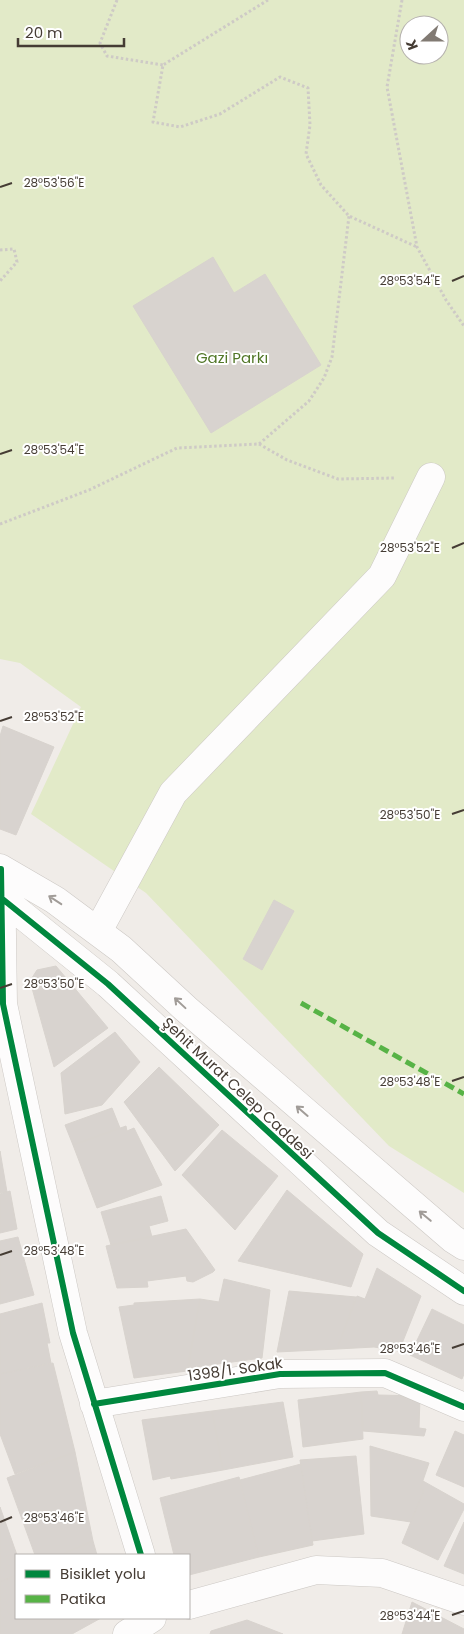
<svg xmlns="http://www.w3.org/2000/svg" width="464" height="1634" viewBox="0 0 464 1634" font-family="Poppins,sans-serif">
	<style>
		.green { fill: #e2eac8; fill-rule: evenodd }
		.building { fill: #d8d3cf; stroke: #d8d3ce }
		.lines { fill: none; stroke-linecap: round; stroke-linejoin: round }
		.minor-casing { stroke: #ccc8c4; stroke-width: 29 }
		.path { stroke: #cecac6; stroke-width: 3; stroke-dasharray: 2.5 2.5; stroke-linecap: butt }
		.minor { stroke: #fdfcfc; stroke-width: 28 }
		.quiet { stroke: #57b346; stroke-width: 5; stroke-dasharray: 10 5; stroke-linecap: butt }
		.cycleway-casing { stroke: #fff; stroke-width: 9 }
		.cycleway { stroke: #00873e; stroke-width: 6 }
		.oneway { stroke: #a19c98 }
		.ticks { fill: none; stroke: #453c34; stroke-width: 2 }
		.labels { text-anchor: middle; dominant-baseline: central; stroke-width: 4; stroke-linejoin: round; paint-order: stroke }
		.park-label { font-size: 15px; fill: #517727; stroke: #fff }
		.street-label { font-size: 15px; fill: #453c34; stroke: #fff }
		.ticks-label { font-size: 12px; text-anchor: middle; fill: #453c34; stroke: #fff; stroke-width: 4; stroke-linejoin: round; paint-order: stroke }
	</style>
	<rect width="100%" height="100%" fill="#f0ece8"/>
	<path class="green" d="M 0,0 L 464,0 L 464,1193 L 389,1146 L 146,893 L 31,814 L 81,707 L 20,663 L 0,659 ZM 409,25 L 439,25 L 439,55 L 409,55 Z"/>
	<path class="building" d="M 213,257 L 234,293 L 265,274 L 321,365 L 211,433 L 133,306 Z
		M 3,726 L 54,747 L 16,835 L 0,829 L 0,736 Z
		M 274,900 L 294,911 L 262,970 L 243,959 Z
		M 56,966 L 108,1028 L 54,1067 L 30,981 L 37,970 Z
		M 115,1032 L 140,1062 L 102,1105 L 65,1114 L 61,1073 Z
		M 159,1067 L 219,1125 L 175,1171 L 124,1102 Z
		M 112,1108 L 120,1128 L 73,1145 L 65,1125 Z
		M 126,1126 L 127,1131 L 134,1128 L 162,1185 L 97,1208 L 73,1145 Z
		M 222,1130 L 278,1176 L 235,1230 L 182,1175 Z
		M 0,1151 L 7,1192 L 0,1193 Z
		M 287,1190 L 363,1254 L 351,1287 L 238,1261 Z
		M 10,1191 L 17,1229 L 0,1233 L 0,1194 Z
		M 161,1196 L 168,1221 L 149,1226 L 152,1237 L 111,1245 L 101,1212 Z
		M 186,1229 L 215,1270 L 213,1272 L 193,1282 L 187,1281 L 186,1276 L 147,1281 L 148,1287 L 117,1288 L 106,1246 Z
		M 18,1237 L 34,1295 L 0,1304 L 0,1241 Z
		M 377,1268 L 421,1296 L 399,1351 L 374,1347 L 337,1349 L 357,1296 L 365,1299 Z
		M 224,1279 L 270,1290 L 262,1358 L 188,1368 L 200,1299 L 219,1302 Z
		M 289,1291 L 356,1297 L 337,1349 L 277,1352 Z
		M 200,1299 L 187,1371 L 134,1378 L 119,1307 L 134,1305 L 134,1303 Z
		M 42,1303 L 50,1343 L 47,1343 L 51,1363 L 0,1374 L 0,1314 Z
		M 432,1309 L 464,1325 L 464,1374 L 462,1379 L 410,1355 Z
		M 53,1363 L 75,1452 L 15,1474 L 0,1434 L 0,1374 Z
		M 377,1391 L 378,1395 L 420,1396 L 419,1428 L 426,1429 L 424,1436 L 363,1431 L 361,1392 Z
		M 361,1392 L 363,1439 L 303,1447 L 298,1400 Z
		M 283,1402 L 293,1457 L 223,1470 L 212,1411 Z
		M 212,1411 L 223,1470 L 171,1479 L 170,1476 L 153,1480 L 142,1420 Z
		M 455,1431 L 464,1435 L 464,1487 L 436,1475 Z
		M 370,1446 L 429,1463 L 420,1489 L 424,1490 L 411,1522 L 371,1516 Z
		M 75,1452 L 93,1541 L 60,1555 L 35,1555 L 7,1478 Z
		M 356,1456 L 364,1534 L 312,1541 L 300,1460 Z
		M 301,1464 L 313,1545 L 259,1557 L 240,1480 Z
		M 239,1477 L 259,1557 L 189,1575 L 189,1555 L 174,1555 L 160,1498 Z
		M 423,1481 L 464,1504 L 464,1509 L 438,1560 L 402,1543 L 424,1490 L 420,1489 Z
		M 0,1507 L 17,1555 L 16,1575 L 0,1582 Z
		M 464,1522 L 464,1574 L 444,1566 Z
		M 93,1541 L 97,1555 L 60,1555 Z
		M 16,1575 L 16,1618 L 101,1618 L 72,1634 L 0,1634 L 0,1582 Z
		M 412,1602 L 464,1629 L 464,1634 L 402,1634 Z
		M 247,1620 L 283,1634 L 210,1634 L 211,1631 Z"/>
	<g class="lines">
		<defs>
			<path id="minor" d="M 0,868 L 55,900 L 121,949 L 186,1009 L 453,1239 L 464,1246
				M 1,869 L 3,1004 L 73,1333 L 141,1555
				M 0,897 L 108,984 L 378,1233 L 464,1291
				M 98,931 L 173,793 L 382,576 L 431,477
				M 94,1404 L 280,1374 L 385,1373 L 464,1407
				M 189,1605 L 316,1570 L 382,1573 L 464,1601
				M 127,1634 L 152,1618"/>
		</defs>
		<use href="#minor" class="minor-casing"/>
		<path class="path" d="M 117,0 L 100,43 L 107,56 L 163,65
			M 268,0 L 163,65 L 153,122 L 180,127 L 220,114 L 280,77 L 308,88 L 310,125 L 306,154 L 321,185 L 349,216 L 417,247
			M 402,0 L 387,87 L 417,247 L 446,300 L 464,326
			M 0,250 L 14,249 L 17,262 L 0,281
			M 259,444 L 287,460 L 338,479 L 396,478
			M 0,524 L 89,490 L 177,448 L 259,444 L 309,401 L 324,378 L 332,357 L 349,216"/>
		<use href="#minor" class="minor"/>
		<path class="quiet" d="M 301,1003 L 464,1094"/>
		<defs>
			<path id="cycleway" d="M 1,869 L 3,1004 L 73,1333 L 141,1555
				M 0,897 L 108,984 L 378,1233 L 464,1291
				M 94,1404 L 280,1374 L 385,1373 L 464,1407"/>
		</defs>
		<use href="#cycleway" class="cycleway-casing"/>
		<use href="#cycleway" class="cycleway"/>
	</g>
	<defs><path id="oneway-shaft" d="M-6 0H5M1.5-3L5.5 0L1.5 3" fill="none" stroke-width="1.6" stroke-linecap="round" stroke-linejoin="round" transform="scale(1.25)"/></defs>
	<g class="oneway">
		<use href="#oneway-shaft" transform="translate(55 900) rotate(-147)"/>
		<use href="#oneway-shaft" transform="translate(180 1003) rotate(-137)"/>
		<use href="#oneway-shaft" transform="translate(302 1111) rotate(-139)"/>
		<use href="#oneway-shaft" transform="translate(425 1216) rotate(-140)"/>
	</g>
	<path class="ticks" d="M 0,187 L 12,183M 452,281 L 464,276M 0,454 L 12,450M 452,548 L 464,543M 0,721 L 12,717M 452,814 L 464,810M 0,988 L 12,984M 452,1081 L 464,1077M 0,1255 L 12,1251M 452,1348 L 464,1344M 0,1522 L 12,1517M 452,1615 L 464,1611"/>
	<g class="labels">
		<g class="park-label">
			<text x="232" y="357">Gazi Parkı</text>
		</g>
		<g class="street-label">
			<text transform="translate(238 1088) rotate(43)">Şehit Murat Celep Caddesi</text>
			<text transform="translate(235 1369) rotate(-8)">1398/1. Sokak</text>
		</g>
	</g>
	<g class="ticks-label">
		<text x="54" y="187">28°53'56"E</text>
		<text x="410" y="285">28°53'54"E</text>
		<text x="54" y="454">28°53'54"E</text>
		<text x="410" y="552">28°53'52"E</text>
		<text x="54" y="721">28°53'52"E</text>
		<text x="410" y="819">28°53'50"E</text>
		<text x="54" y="988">28°53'50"E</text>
		<text x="410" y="1086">28°53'48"E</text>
		<text x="54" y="1255">28°53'48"E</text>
		<text x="410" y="1353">28°53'46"E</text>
		<text x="54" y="1522">28°53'46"E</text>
		<text x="410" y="1620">28°53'44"E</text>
	</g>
	<rect x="15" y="1554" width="175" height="65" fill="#ffffff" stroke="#b5b1ae"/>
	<rect x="25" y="1570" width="25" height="8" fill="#00873e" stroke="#b5b1ae"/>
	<text x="60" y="1579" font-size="15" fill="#453c34">Bisiklet yolu</text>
	<rect x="25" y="1595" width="25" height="8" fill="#57b346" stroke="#b5b1ae"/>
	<text x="60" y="1604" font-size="15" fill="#453c34">Patika</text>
	<g transform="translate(424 40) rotate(249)"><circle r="24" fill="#ffffff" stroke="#b5b1ae"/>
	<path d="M0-4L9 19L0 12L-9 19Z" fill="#817a73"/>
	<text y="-8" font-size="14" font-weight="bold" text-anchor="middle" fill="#453c34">K</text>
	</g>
	<path d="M18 38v8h106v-8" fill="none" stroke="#453c34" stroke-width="2.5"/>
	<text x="25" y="38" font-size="15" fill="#453c34" stroke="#ffffff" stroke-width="4" paint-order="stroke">20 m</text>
</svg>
